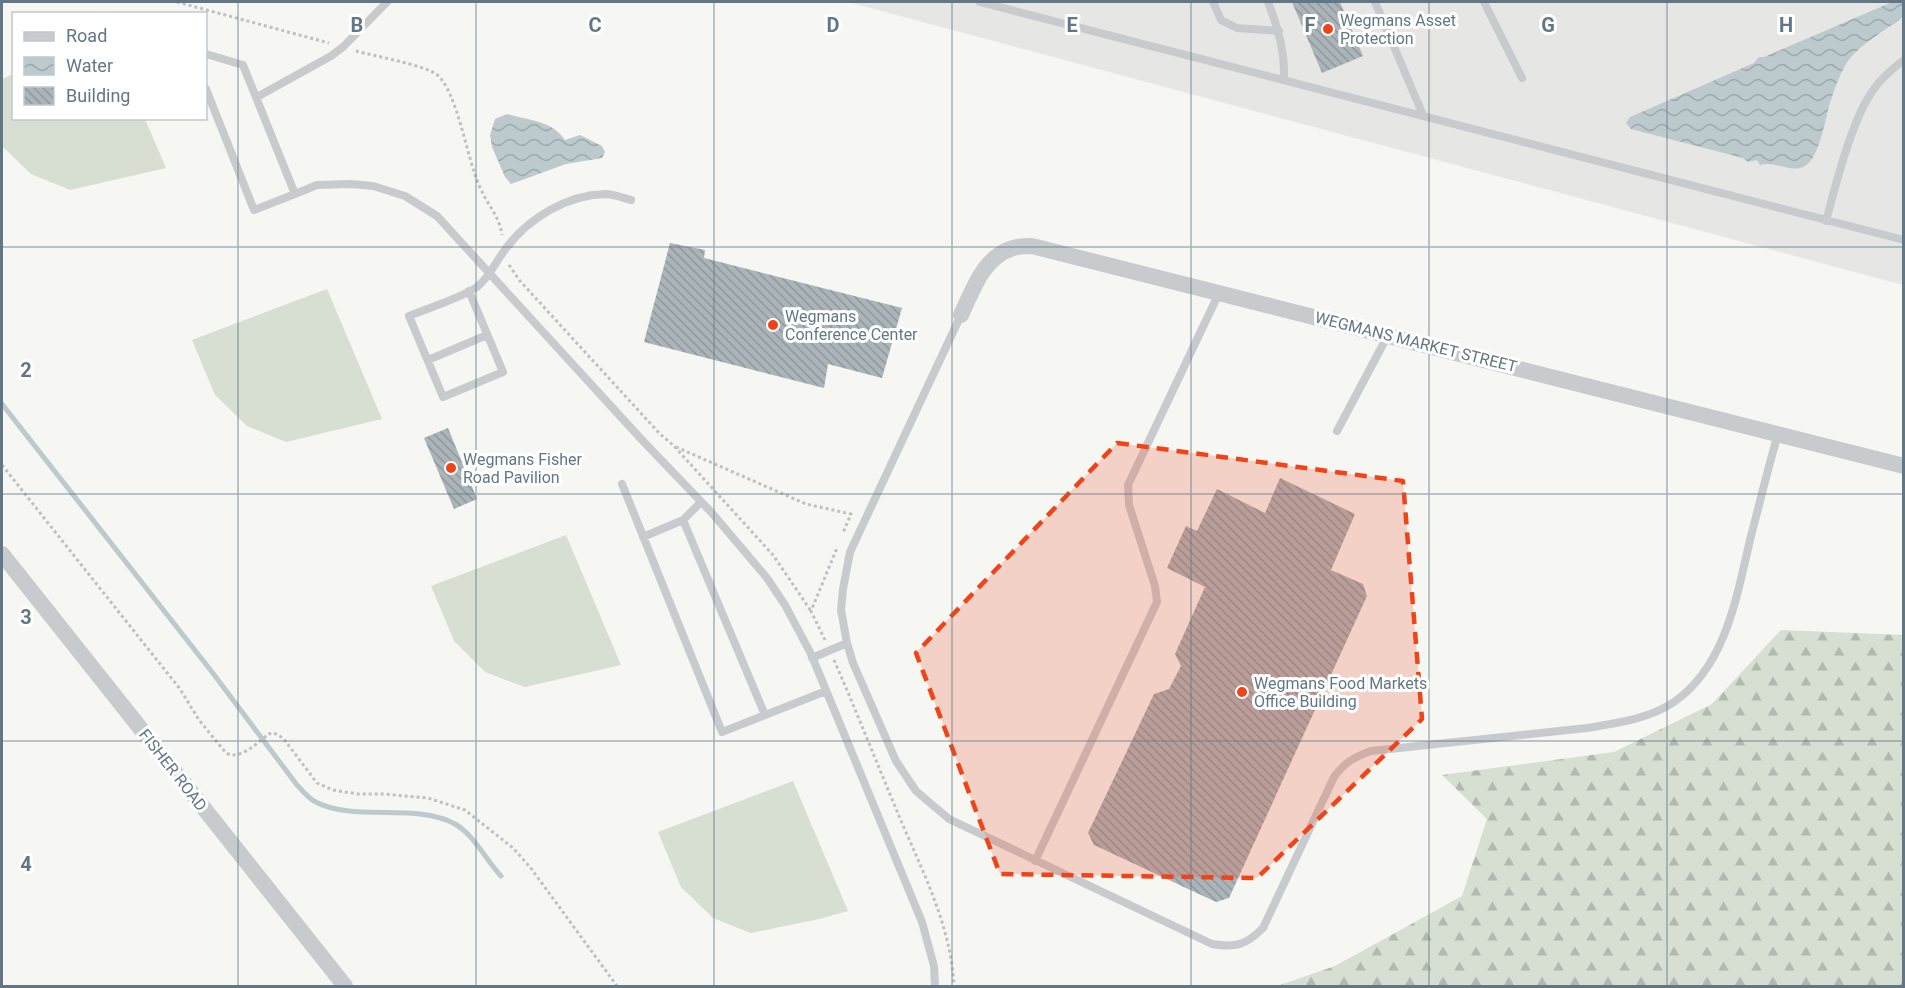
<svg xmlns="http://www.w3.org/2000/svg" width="1905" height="988" viewBox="0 0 1905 988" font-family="Roboto,sans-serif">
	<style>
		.built { fill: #e6e7e5 }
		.forest { fill: url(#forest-firs) }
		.garden { fill: #d7ded2 }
		.water { fill: url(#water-waves) }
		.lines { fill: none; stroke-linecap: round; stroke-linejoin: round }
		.stream { stroke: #bcc9cd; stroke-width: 5 }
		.building { fill: url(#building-back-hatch) }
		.path { stroke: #bec1c3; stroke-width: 3; stroke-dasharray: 3 3; stroke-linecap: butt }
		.service { stroke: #c8cbce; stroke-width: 8 }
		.minor { stroke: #c8cbce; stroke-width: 16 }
		.marked { fill: #f04318; fill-opacity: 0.2; stroke: #f04318; stroke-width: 4.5; stroke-dasharray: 12 8; stroke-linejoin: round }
		.grid { fill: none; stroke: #627785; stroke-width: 1.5; stroke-opacity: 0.55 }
		.poi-dot { fill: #f04318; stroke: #fff; stroke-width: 2 }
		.labels { text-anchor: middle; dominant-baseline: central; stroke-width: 6; stroke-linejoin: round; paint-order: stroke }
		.poi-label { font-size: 16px; fill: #627785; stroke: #fff; text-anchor: start }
		.street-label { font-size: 16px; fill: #627785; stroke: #fff }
		.grid-label { font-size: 20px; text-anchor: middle; font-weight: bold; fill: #627785; stroke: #fff; stroke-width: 6; stroke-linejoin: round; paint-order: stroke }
	</style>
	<defs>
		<pattern id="forest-firs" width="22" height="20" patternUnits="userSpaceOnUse" patternTransform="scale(1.5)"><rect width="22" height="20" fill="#d7ded2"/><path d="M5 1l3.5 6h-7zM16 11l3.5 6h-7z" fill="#b2b9b0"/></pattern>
		<pattern id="water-waves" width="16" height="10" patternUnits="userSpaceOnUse" patternTransform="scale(1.5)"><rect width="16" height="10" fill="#bcc9cd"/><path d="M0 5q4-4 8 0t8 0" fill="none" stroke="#9ca8ac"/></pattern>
		<pattern id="building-back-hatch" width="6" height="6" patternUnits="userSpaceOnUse" patternTransform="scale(1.5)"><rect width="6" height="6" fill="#abb4b9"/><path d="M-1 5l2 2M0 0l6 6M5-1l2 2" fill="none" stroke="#8f979c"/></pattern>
	</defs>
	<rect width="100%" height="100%" fill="#f6f6f2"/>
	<path class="built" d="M 848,2 L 1903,2 L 1903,285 Z"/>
	<path class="forest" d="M 1781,630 L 1903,635 L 1903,986 L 1277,986 L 1335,966 L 1462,896 L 1487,819 L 1442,775 L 1614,752 L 1712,704 Z"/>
	<path class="garden" d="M 13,74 L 14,118 L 145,119 L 166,168 L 70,190 L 31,174 L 2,146 L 2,79 Z
		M 327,289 L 382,419 L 286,442 L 247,426 L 215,395 L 192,340 Z
		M 566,535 L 621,665 L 525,687 L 485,672 L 454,641 L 431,586 Z
		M 793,781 L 848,911 L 819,919 L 751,933 L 713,918 L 681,887 L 658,832 Z"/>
	<path class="water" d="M 1892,2 L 1903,2 L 1903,17 C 1886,30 1857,46 1846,64 C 1839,76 1834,90 1830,103 C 1825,119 1820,157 1805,166 C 1791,174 1775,160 1760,165 L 1757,160 L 1748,162 L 1743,158 L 1631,129 L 1626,123 L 1630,117 L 1754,63 L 1759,57 L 1764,57 Z
		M 507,114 C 527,120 553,121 565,140 L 580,135 L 602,146 L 605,152 L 602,158 L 566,164 L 511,184 L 505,177 L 492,147 L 490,135 L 495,119 Z"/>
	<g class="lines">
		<path class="stream" d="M 2,404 L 212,672 L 297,785 C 302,790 307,797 314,801 C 353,823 416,802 455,824 C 474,835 486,860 501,876"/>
	</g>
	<path class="building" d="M 1292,2 L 1340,2 L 1363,56 L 1322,73 Z
		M 670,243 L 705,250 L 704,258 L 902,308 L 882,378 L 828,364 L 824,388 L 644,342 Z
		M 448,428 L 477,499 L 454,509 L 424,438 Z
		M 1280,478 L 1355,514 L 1331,570 L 1363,584 L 1367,596 L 1229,898 L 1216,902 L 1094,845 L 1088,833 L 1154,694 L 1169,689 L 1181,666 L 1175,654 L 1205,587 L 1167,568 L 1186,526 L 1197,531 L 1217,489 L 1265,513 Z"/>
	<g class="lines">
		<path class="path" d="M 177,2 L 329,43
			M 356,51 C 374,56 423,65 436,74 C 457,89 467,159 479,185 C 486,203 500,217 502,235
			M 509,265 L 520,281 L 660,434 L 673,445 L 773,555 L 811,611
			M 676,447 L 806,504 L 851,514 L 843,533
			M 2,465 L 180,689 L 199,720 L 226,753 C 240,761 258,742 269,734 L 274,733 L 283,738 L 317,783 L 333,790 L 358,794 L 383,794 L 428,798 L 465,810 L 513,848 L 530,867 L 617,986
			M 825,640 L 811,611 L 837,548
			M 834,660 C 855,708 874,756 894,804 C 918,863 951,922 954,986"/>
		<path class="service" d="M 980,2 L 1904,240
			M 1213,2 L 1221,20 L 1237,28 L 1279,31
			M 1268,2 C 1278,28 1285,51 1284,80
			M 1375,2 L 1423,115
			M 1484,2 L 1522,78
			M 206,54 L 243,65 L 295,194 L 254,210 L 206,89
			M 257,97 L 331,56 L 343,47 L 387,2
			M 295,194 L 317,185 L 351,184 L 373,186 L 405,196 L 437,216 L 642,440 L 712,513 L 767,578 L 785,605 L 811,654 L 922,922 L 934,966 L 935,986
			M 1826,221 C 1836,184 1852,118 1874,89 C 1882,77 1892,69 1904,60
			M 469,291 L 503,372 L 443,397 L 409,316 C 428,308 461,298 477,287 C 490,277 497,259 507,247 C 529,218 567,195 605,194 C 614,194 623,198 631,200
			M 961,315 L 850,552 L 843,589 L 841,610 L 847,643 L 853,663 L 896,761 L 916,791 L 949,819 L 1212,944 C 1236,948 1246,945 1263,928 L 1334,777 C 1344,763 1354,757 1371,751 L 1587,728 C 1616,723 1649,719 1674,702 C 1727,665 1737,594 1751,536 C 1760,502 1768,468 1778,434
			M 428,360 L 487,335
			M 1337,431 L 1388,335
			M 622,484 L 722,732 L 826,691
			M 683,520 L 701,502
			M 643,537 L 683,520 L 765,715
			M 812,658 L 847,643
			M 1035,861 L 1157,602 L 1155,586 L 1129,505 L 1128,485 L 1219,293"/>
		<path class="minor" d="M 961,315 C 973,290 983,257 1013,248 C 1019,246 1026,246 1032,246 L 1904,466
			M 2,554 L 345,986"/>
	</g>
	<path class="marked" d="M 1117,443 L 1403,481 L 1422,719 L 1257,878 L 1000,874 L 916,653 Z"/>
	<path class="grid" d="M 238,2 L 238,986M 476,2 L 476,986M 714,2 L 714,986M 952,2 L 952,986M 1191,2 L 1191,986M 1429,2 L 1429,986M 1667,2 L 1667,986M 2,247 L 1904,247M 2,494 L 1904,494M 2,741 L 1904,741"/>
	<g class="poi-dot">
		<circle cx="1328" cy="29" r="6"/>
		<circle cx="773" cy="325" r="6"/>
		<circle cx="451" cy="468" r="6"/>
		<circle cx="1242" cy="692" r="6"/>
	</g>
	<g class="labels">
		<g class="poi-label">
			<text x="1340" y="20">Wegmans Asset<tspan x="1340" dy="18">Protection</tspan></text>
			<text x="785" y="316">Wegmans<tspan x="785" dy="18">Conference Center</tspan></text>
			<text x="463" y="459">Wegmans Fisher<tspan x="463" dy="18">Road Pavilion</tspan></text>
			<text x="1254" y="683">Wegmans Food Markets<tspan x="1254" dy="18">Office Building</tspan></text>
		</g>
		<g class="street-label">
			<text transform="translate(1416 342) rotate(14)">WEGMANS MARKET STREET</text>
			<text transform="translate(173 770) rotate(52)">FISHER ROAD</text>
		</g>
	</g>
	<g class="grid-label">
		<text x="357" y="32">B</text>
		<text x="595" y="32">C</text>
		<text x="833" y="32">D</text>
		<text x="1072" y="32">E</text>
		<text x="1310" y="32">F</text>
		<text x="1548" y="32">G</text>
		<text x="1786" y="32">H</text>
		<text x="26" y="377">2</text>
		<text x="26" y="624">3</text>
		<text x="26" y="871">4</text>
	</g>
	<rect width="1905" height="988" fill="none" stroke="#627785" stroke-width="6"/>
	<rect x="12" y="12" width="195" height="108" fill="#ffffff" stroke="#c0c9ce" stroke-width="1.5"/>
	<rect x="24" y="32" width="30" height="9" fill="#c8cbce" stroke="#c0c9ce" stroke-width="1.5"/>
	<text x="66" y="42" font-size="18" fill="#627785">Road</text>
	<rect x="24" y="57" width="30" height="18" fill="url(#water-waves)" stroke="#c0c9ce" stroke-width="1.5"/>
	<text x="66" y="72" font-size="18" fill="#627785">Water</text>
	<rect x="24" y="87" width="30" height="18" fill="url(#building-back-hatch)" stroke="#c0c9ce" stroke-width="1.5"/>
	<text x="66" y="102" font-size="18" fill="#627785">Building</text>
</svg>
